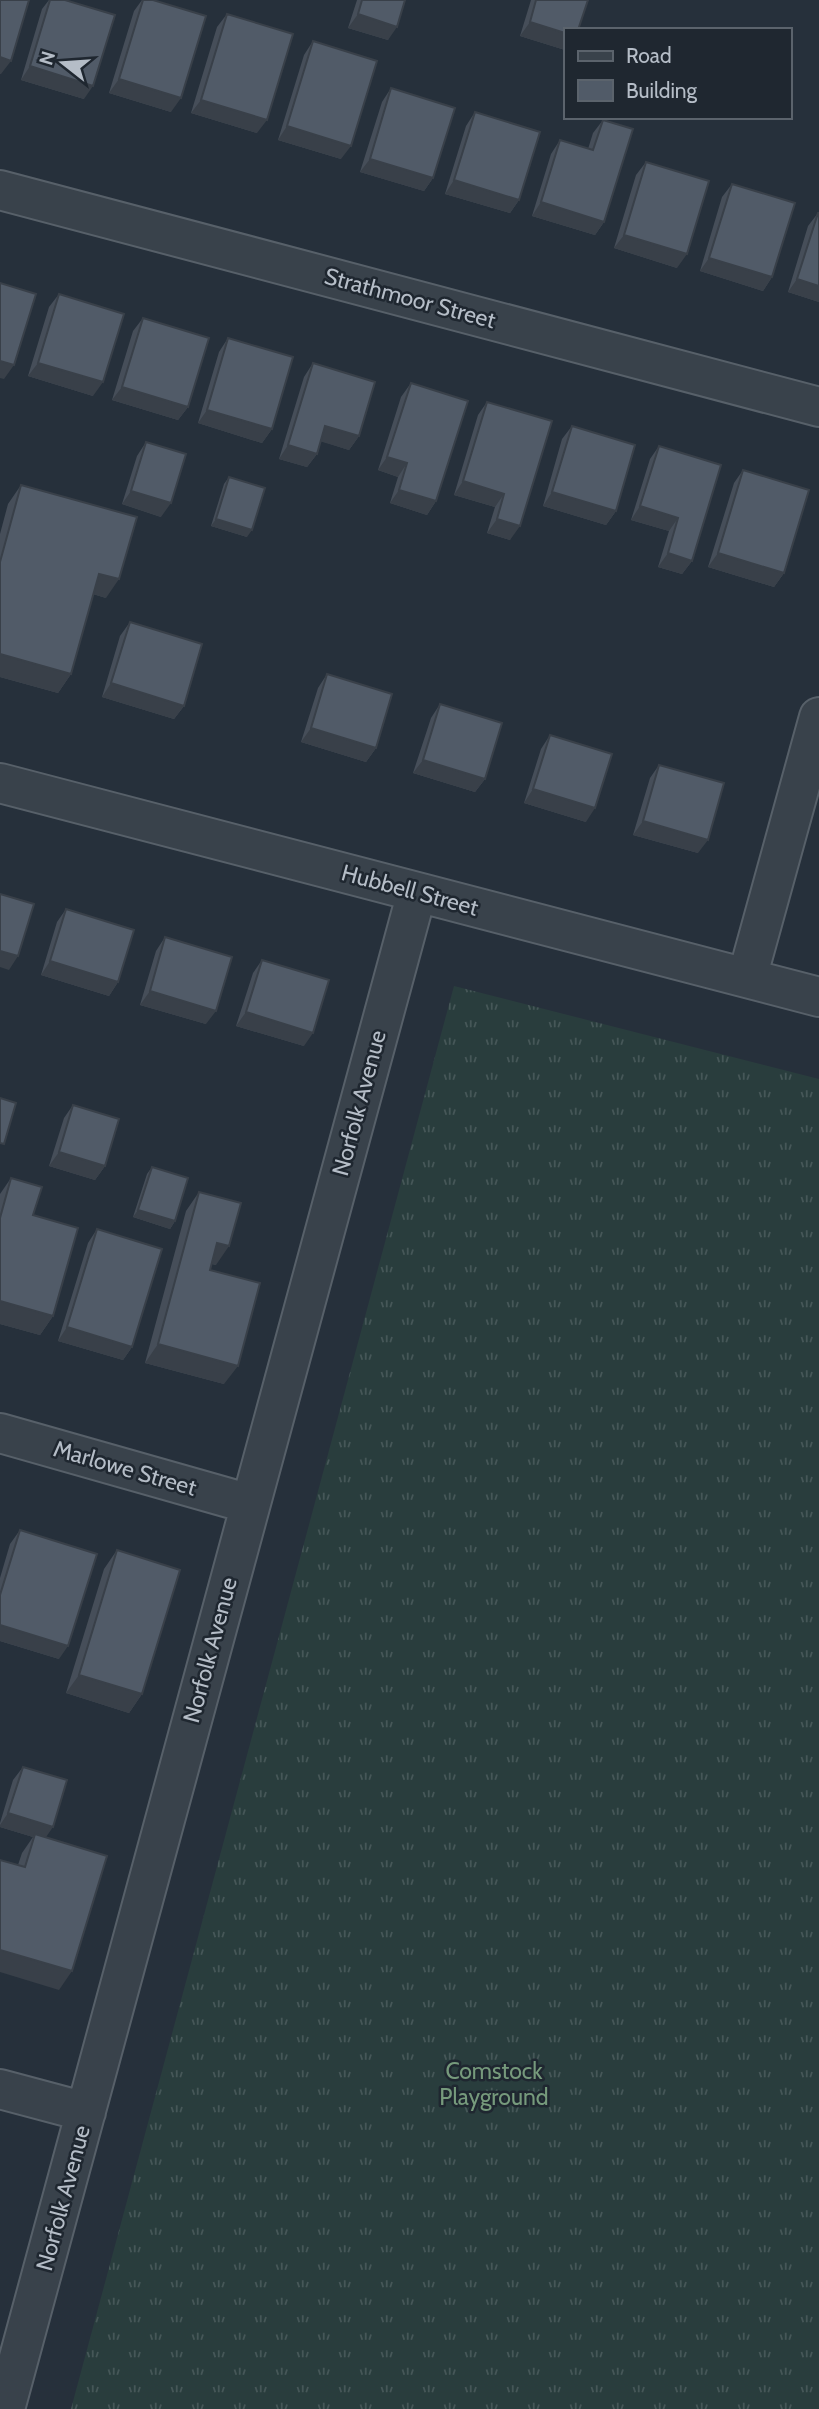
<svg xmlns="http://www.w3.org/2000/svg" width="819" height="2409" viewBox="0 0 819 2409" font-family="Cabin,sans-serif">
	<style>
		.grass { fill: url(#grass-tufts) }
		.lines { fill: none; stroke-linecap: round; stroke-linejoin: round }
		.minor-casing { stroke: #576069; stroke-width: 42 }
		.minor { stroke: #39424b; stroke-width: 38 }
		.wall { fill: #464e59 }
		.shaded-wall { fill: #394049 }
		.building { fill: #515b68; stroke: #394049; stroke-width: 2 }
		.labels { text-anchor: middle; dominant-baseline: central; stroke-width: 5; stroke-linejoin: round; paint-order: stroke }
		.street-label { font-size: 23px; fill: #b5bdc7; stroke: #1f2730 }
		.park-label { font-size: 23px; fill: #769a7c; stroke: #1f2730 }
	</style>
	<defs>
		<pattern id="grass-tufts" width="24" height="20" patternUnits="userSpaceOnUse" patternTransform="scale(1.75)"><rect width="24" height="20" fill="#293d3d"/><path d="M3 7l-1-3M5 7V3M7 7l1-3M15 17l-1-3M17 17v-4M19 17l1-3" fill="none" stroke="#465758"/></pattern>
	</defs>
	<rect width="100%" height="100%" fill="#26303b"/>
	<path class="grass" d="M 454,986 L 819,1079 L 819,2409 L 71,2409 Z"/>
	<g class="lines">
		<defs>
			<path id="minor" d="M 0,190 L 819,407
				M 0,783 L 819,997
				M 747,978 L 819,717
				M 0,1433 L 250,1504
				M 0,2089 L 86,2112
				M 5,2409 L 417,892"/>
		</defs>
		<use href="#minor" class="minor-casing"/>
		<use href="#minor" class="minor"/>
	</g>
	<path class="wall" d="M 49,0 L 65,0 L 84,99 L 21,80 L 42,9 Z
		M 142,0 L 153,0 L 171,112 L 109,93 L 134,11 Z
		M 357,0 L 405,0 L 388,40 L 348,28 Z
		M 531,0 L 588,0 L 565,30 L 565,50 L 520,36 Z
		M 227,14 L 257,133 L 191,113 L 217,27 Z
		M 313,41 L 341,159 L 278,140 L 304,55 Z
		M 391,88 L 433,178 L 424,191 L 360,172 L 382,102 Z
		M 475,112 L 519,200 L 510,213 L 445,194 L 466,126 Z
		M 603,120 L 604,222 L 595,235 L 532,216 L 551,154 L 560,140 L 588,149 L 593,133 Z
		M 646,162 L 677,268 L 614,248 L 636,175 Z
		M 732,184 L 772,277 L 763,291 L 700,271 L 722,197 Z
		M 818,213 L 819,213 L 819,302 L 788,292 L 808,226 Z
		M 59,294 L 93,396 L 28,376 L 49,307 Z
		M 143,318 L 188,407 L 178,420 L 112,400 L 133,331 Z
		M 228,338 L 272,429 L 262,443 L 198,423 L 219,352 Z
		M 313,363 L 359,436 L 349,450 L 321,441 L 317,454 L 307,467 L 279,459 L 304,377 Z
		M 411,383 L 436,501 L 427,515 L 390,503 L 398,477 L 378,470 L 401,397 Z
		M 487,402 L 552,421 L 510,540 L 487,533 L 495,507 L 454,495 L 478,415 Z
		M 572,426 L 616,511 L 606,525 L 543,506 L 562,439 Z
		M 146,442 L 161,517 L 122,504 L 137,456 Z
		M 659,446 L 692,561 L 682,574 L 658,567 L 669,531 L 631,520 L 650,459 Z
		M 743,470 L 784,573 L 774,587 L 708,567 L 734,483 Z
		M 229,477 L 247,537 L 211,526 L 224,484 Z
		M 21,485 L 106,598 L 93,594 L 71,674 L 58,693 L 0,677 L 0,534 L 8,504 Z
		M 130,622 L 184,706 L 174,719 L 102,697 L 120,636 Z
		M 327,674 L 376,748 L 366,762 L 301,742 L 318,688 Z
		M 440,704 L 485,779 L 475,792 L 413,773 L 431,718 Z
		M 550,735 L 586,822 L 524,803 L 541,749 Z
		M 659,765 L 698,853 L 633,835 L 650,778 Z
		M 66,909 L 118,982 L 109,996 L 41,975 L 57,922 Z
		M 165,937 L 206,1024 L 140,1005 L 156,951 Z
		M 262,960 L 304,1046 L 236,1026 L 253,973 Z
		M 73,1105 L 105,1166 L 95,1180 L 49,1166 L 64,1118 Z
		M 152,1167 L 175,1221 L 170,1229 L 133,1217 L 147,1174 Z
		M 11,1178 L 33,1215 L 53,1316 L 40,1335 L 0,1324 L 0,1194 Z
		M 199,1192 L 216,1265 L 212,1264 L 210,1270 L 224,1384 L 145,1363 L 186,1211 Z
		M 97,1229 L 132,1347 L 123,1360 L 58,1341 L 88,1243 Z
		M 20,1530 L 59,1659 L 0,1641 L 0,1578 L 10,1544 Z
		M 117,1550 L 142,1694 L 129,1713 L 66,1693 L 104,1569 Z
		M 23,1767 L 46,1837 L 59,1990 L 18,1865 L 22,1853 L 33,1837 L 0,1827 L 0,1823 L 13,1780 Z"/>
	<path class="shaded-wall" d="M 358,14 L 397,27 L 388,40 L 348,28 Z
		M 530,22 L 565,33 L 565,50 L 520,36 Z
		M 0,57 L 11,61 L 1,74 L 0,74 Z
		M 30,66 L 93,86 L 84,99 L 21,80 Z
		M 119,79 L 181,98 L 171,112 L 109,93 Z
		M 201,100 L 267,120 L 257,133 L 191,113 Z
		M 287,126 L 351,146 L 341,159 L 278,140 Z
		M 370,159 L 433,178 L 424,191 L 360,172 Z
		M 454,180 L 519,200 L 510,213 L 445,194 Z
		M 541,202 L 604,222 L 595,235 L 532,216 Z
		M 624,235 L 687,254 L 677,268 L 614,248 Z
		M 709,258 L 772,277 L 763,291 L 700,271 Z
		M 797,279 L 819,286 L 819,302 L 788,292 Z
		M 0,361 L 14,365 L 4,379 L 0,378 Z
		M 38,363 L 103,382 L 93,396 L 28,376 Z
		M 122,387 L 188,407 L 178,420 L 112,400 Z
		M 207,410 L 272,429 L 262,443 L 198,423 Z
		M 325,426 L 359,436 L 349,450 L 316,440 Z
		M 288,445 L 317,454 L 307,467 L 279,459 Z
		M 387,457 L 407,463 L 398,477 L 378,470 Z
		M 463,481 L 504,494 L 495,507 L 454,495 Z
		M 399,490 L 436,501 L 427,515 L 390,503 Z
		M 131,491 L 171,503 L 161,517 L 122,504 Z
		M 552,492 L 616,511 L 606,525 L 543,506 Z
		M 640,506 L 678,518 L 669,531 L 631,520 Z
		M 216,519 L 252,530 L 247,537 L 211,526 Z
		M 497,519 L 520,526 L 510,540 L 487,533 Z
		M 668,553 L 692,561 L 682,574 L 658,567 Z
		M 718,553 L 784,573 L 774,587 L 708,567 Z
		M 99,574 L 119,579 L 106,598 L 86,592 Z
		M 0,654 L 71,674 L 58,693 L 0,677 Z
		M 111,683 L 184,706 L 174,719 L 102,697 Z
		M 311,728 L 376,748 L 366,762 L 301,742 Z
		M 423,760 L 485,779 L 475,792 L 413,773 Z
		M 533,789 L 595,808 L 586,822 L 524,803 Z
		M 643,821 L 708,840 L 698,853 L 633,835 Z
		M 0,951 L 18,956 L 9,970 L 0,967 Z
		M 50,961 L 118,982 L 109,996 L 41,975 Z
		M 150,991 L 216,1011 L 206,1024 L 140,1005 Z
		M 246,1012 L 313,1033 L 304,1046 L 236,1026 Z
		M 59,1152 L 105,1166 L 95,1180 L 49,1166 Z
		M 138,1210 L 175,1221 L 170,1229 L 133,1217 Z
		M 217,1243 L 229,1246 L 216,1265 L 204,1262 Z
		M 0,1301 L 53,1316 L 40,1335 L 0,1324 Z
		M 67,1327 L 132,1347 L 123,1360 L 58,1341 Z
		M 158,1344 L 238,1366 L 224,1384 L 145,1363 Z
		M 0,1625 L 68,1646 L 59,1659 L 0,1641 Z
		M 79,1675 L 142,1694 L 129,1713 L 66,1693 Z
		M 8,1813 L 53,1827 L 44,1840 L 35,1834 L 33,1837 L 0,1827 L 0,1825 Z
		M 0,1950 L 72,1971 L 59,1990 L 0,1972 Z"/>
	<path class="building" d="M 0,0 L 29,0 L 11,61 L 0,57 Z
		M 50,0 L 65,0 L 115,15 L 93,86 L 30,66 Z
		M 143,0 L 153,0 L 206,16 L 181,98 L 119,79 Z
		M 362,0 L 405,0 L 397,27 L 358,14 Z
		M 536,0 L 588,0 L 578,30 L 565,30 L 565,33 L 530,22 Z
		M 227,14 L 293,34 L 267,120 L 201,100 Z
		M 313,41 L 377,61 L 351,146 L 287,126 Z
		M 391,88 L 455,108 L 433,178 L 370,159 Z
		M 475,112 L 540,132 L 519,200 L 454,180 Z
		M 603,120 L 633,129 L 604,222 L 541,202 L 560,140 L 593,150 Z
		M 646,162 L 709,181 L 687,254 L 624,235 Z
		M 732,184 L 795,203 L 772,277 L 709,258 Z
		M 818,213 L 819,213 L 819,286 L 797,279 Z
		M 0,283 L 36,294 L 14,365 L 0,361 Z
		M 59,294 L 124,314 L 103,382 L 38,363 Z
		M 143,318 L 209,338 L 188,407 L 122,387 Z
		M 228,338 L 293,357 L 272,429 L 207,410 Z
		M 313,363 L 375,382 L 359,436 L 325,426 L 317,454 L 288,445 Z
		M 411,383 L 468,401 L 436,501 L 399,490 L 407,463 L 387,457 Z
		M 487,402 L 552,421 L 520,526 L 497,519 L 504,494 L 463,481 Z
		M 572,426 L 635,445 L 616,511 L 552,492 Z
		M 146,442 L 186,454 L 171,503 L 131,491 Z
		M 659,446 L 721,465 L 692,561 L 668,553 L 678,518 L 640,506 Z
		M 743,470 L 809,490 L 784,573 L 718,553 Z
		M 229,477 L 265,488 L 252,530 L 216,519 Z
		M 21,485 L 137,517 L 119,579 L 99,574 L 71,674 L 0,654 L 0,562 Z
		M 130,622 L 202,644 L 184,706 L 111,683 Z
		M 327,674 L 392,694 L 376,748 L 311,728 Z
		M 440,704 L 502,723 L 485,779 L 423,760 Z
		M 550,735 L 612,754 L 595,808 L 533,789 Z
		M 659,765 L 724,783 L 708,840 L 643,821 Z
		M 0,894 L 34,904 L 18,956 L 0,951 Z
		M 66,909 L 134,930 L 118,982 L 50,961 Z
		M 165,937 L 232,957 L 216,1011 L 150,991 Z
		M 262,960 L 329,980 L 313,1033 L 246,1012 Z
		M 0,1098 L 16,1103 L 4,1144 L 0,1143 Z
		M 73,1105 L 119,1119 L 105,1166 L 59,1152 Z
		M 152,1167 L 188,1178 L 175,1221 L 138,1210 Z
		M 11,1178 L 42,1187 L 33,1215 L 78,1228 L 53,1316 L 0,1301 L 0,1218 Z
		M 199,1192 L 241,1203 L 229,1246 L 217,1243 L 210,1270 L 260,1283 L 238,1366 L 158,1344 Z
		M 97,1229 L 162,1249 L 132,1347 L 67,1327 Z
		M 20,1530 L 97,1554 L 68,1646 L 0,1625 L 0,1595 Z
		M 117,1550 L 180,1570 L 142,1694 L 79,1675 Z
		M 23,1767 L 67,1780 L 53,1827 L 8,1813 Z
		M 35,1834 L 107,1856 L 72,1971 L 0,1950 L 0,1860 L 25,1867 Z"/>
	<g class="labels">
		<g class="street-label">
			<text transform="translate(410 298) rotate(15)">Strathmoor Street</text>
			<text transform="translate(410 890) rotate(15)">Hubbell Street</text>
			<text transform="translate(359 1103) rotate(-75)">Norfolk Avenue</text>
			<text transform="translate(125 1468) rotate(16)">Marlowe Street</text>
			<text transform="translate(210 1650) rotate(-75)">Norfolk Avenue</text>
			<text transform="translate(63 2198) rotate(-75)">Norfolk Avenue</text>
		</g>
		<g class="park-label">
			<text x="494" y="2071">Comstock<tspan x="494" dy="26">Playground</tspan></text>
		</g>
	</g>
	<rect x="564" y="28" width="228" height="91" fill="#1f2730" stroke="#5b636c" stroke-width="2"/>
	<rect x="578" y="51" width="35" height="10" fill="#39424b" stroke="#5b636c" stroke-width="2"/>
	<text x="626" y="63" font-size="21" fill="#b5bdc7">Road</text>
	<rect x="578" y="80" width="35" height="21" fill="#515b68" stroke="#5b636c" stroke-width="2"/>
	<text x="626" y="98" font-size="21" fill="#b5bdc7">Building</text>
	<g transform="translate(63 63) rotate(287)" stroke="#1f2730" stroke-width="5" paint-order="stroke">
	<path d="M0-5L12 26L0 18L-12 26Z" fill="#b5bdc7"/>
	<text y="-10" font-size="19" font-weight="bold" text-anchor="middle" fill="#b5bdc7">N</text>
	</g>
</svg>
